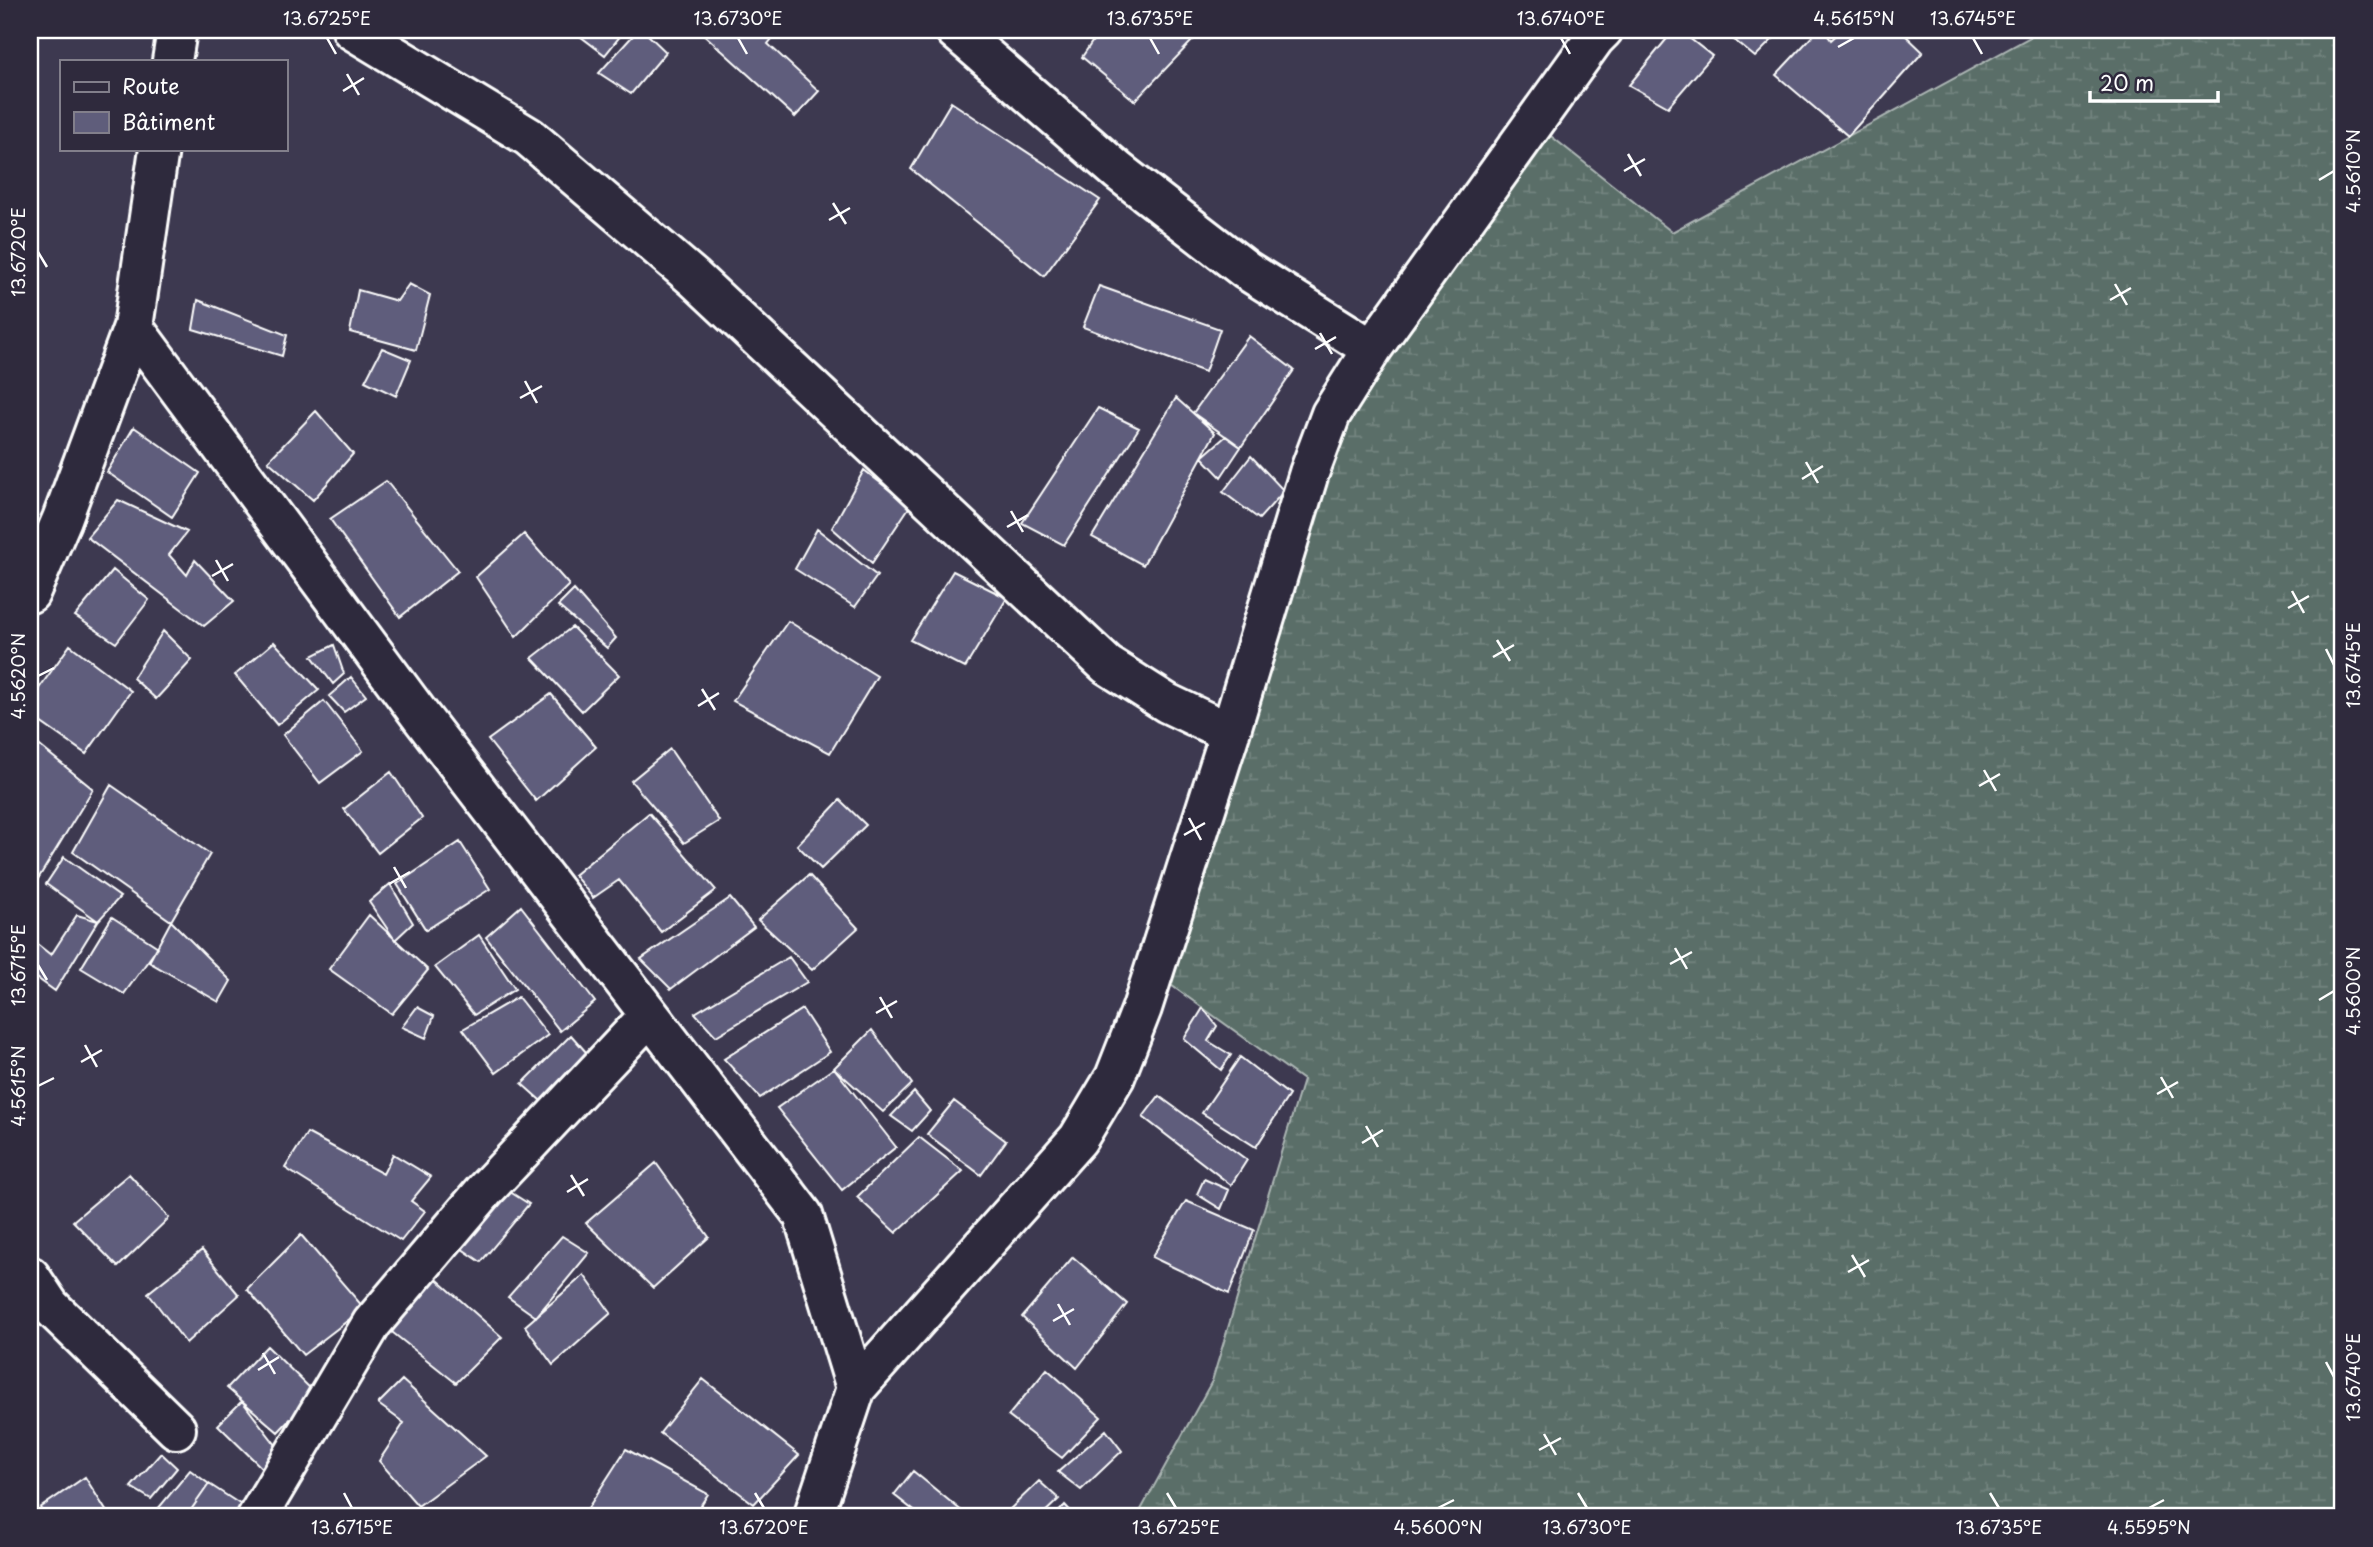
<svg xmlns="http://www.w3.org/2000/svg" width="2373" height="1547" viewBox="0 0 2373 1547" font-family="'Playpen Sans',sans-serif">
	<style>
		.wetland { fill: url(#wetland-marsh); stroke: #acb6b4; stroke-width: 2 }
		.building { fill: #5f5d7b; stroke: #fff; stroke-width: 2 }
		.lines { fill: none; stroke-linecap: round; stroke-linejoin: round }
		.street-casing { stroke: #fff; stroke-width: 44 }
		.street { stroke: #2f2a3d; stroke-width: 38 }
		.ticks { fill: none; stroke: #fff; stroke-width: 2.5 }
		.neatline { fill: none; stroke: #fff; stroke-width: 2.5 }
		.ticks-label { font-size: 18px; text-anchor: middle; fill: #fff }
	</style>
	<defs>
		<pattern id="wetland-marsh" width="20" height="14" patternUnits="userSpaceOnUse" patternTransform="scale(1.75)"><rect width="20" height="14" fill="#5a6e68"/><path d="M1 5h8M5 5V1M11 12h8M15 12V8" fill="none" stroke="#73847f"/></pattern>
	</defs>
	<rect width="100%" height="100%" fill="#3d3950"/>
	<filter id="ink" filterUnits="userSpaceOnUse"><feTurbulence type="fractalNoise" baseFrequency=".0143" numOctaves="2"/><feDisplacementMap in="SourceGraphic" scale="14" xChannelSelector="R" yChannelSelector="G"/><feConvolveMatrix kernelMatrix="1 2 1 2 8 2 1 2 1" color-interpolation-filters="sRGB"/></filter>
	<g filter="url(#ink)">
		<path class="wetland" d="M 2043,30 L 2343,30 L 2343,1517 L 1137,1517 L 1212,1381 L 1303,1080 L 1157,975 L 1338,428 L 1547,133 L 1672,232 Z"/>
		<path class="building" d="M 572,30 L 625,30 L 605,55 Z
			M 638,30 L 643,30 L 666,52 L 631,94 L 599,73 Z
			M 699,30 L 779,30 L 768,44 L 819,91 L 795,117 Z
			M 1100,30 L 1177,30 L 1193,40 L 1135,101 L 1082,57 Z
			M 1674,30 L 1679,30 L 1712,56 L 1668,107 L 1629,85 Z
			M 1722,30 L 1782,30 L 1755,57 Z
			M 1818,30 L 1824,30 L 1831,40 L 1842,30 L 1900,30 L 1923,52 L 1848,136 L 1776,75 Z
			M 951,102 L 1100,200 L 1044,276 L 911,169 Z
			M 409,284 L 430,295 L 416,350 L 350,332 L 358,290 L 397,301 Z
			M 1099,286 L 1220,329 L 1205,372 L 1083,327 Z
			M 198,300 L 287,335 L 282,356 L 193,329 Z
			M 1249,336 L 1294,370 L 1241,447 L 1193,413 Z
			M 382,348 L 411,360 L 396,396 L 365,381 Z
			M 1176,398 L 1215,433 L 1143,565 L 1092,537 Z
			M 1098,408 L 1139,428 L 1064,545 L 1022,523 Z
			M 316,411 L 353,454 L 313,500 L 268,461 Z
			M 134,427 L 200,473 L 172,517 L 107,472 Z
			M 1226,436 L 1241,447 L 1221,477 L 1202,457 Z
			M 1251,456 L 1284,491 L 1259,519 L 1223,492 Z
			M 864,470 L 910,506 L 872,563 L 832,528 Z
			M 386,481 L 458,571 L 400,617 L 330,519 Z
			M 118,500 L 187,532 L 169,555 L 187,575 L 195,560 L 234,601 L 204,626 L 87,537 Z
			M 817,529 L 877,576 L 855,607 L 795,569 Z
			M 524,534 L 569,585 L 516,637 L 476,577 Z
			M 113,570 L 149,600 L 116,643 L 75,616 Z
			M 953,571 L 1007,598 L 965,668 L 910,640 Z
			M 574,590 L 616,638 L 607,648 L 558,606 Z
			M 788,621 L 877,676 L 830,753 L 733,701 Z
			M 572,627 L 619,675 L 582,711 L 532,658 Z
			M 163,631 L 192,660 L 156,699 L 133,678 Z
			M 274,642 L 319,690 L 277,725 L 235,675 Z
			M 70,645 L 131,691 L 86,754 L 30,715 L 30,701 Z
			M 334,645 L 344,674 L 333,684 L 312,656 Z
			M 351,677 L 366,696 L 344,712 L 329,696 Z
			M 551,694 L 596,747 L 536,801 L 488,740 Z
			M 324,701 L 363,751 L 320,783 L 283,735 Z
			M 30,738 L 93,789 L 30,892 Z
			M 670,749 L 719,821 L 684,843 L 631,781 Z
			M 391,772 L 422,818 L 378,853 L 344,809 Z
			M 111,785 L 210,854 L 171,921 L 73,852 Z
			M 840,800 L 866,825 L 821,869 L 797,845 Z
			M 649,813 L 716,890 L 661,932 L 619,880 L 593,898 L 574,875 Z
			M 460,842 L 490,889 L 426,930 L 397,884 Z
			M 64,857 L 120,897 L 98,921 L 46,884 Z
			M 809,875 L 858,928 L 812,970 L 758,920 Z
			M 390,884 L 413,923 L 395,940 L 369,902 Z
			M 730,898 L 754,927 L 671,989 L 641,959 Z
			M 521,906 L 595,1002 L 560,1031 L 486,937 Z
			M 77,915 L 98,921 L 55,991 L 30,973 L 30,945 L 32,940 L 51,955 Z
			M 369,915 L 428,970 L 392,1014 L 329,969 Z
			M 112,917 L 158,947 L 124,994 L 81,968 Z
			M 171,921 L 231,981 L 219,1002 L 149,962 Z
			M 479,935 L 515,989 L 474,1015 L 435,967 Z
			M 789,957 L 807,982 L 716,1036 L 695,1013 Z
			M 518,997 L 548,1035 L 496,1073 L 463,1029 Z
			M 417,1007 L 434,1016 L 426,1038 L 402,1027 Z
			M 1203,1008 L 1217,1026 L 1208,1041 L 1231,1055 L 1221,1070 L 1184,1039 Z
			M 802,1009 L 830,1052 L 760,1098 L 724,1059 Z
			M 872,1030 L 912,1084 L 883,1112 L 834,1068 Z
			M 571,1035 L 594,1061 L 549,1108 L 522,1084 Z
			M 1240,1057 L 1289,1095 L 1256,1147 L 1202,1113 Z
			M 834,1068 L 896,1147 L 842,1190 L 777,1108 Z
			M 914,1092 L 930,1111 L 912,1131 L 891,1116 Z
			M 1159,1096 L 1247,1160 L 1231,1185 L 1143,1117 Z
			M 954,1101 L 1006,1141 L 981,1175 L 927,1134 Z
			M 307,1133 L 383,1174 L 393,1154 L 431,1177 L 411,1201 L 425,1211 L 401,1241 L 285,1168 Z
			M 919,1137 L 963,1171 L 896,1233 L 857,1197 Z
			M 656,1163 L 709,1237 L 653,1288 L 586,1223 Z
			M 129,1174 L 169,1218 L 118,1267 L 73,1221 Z
			M 1204,1179 L 1229,1190 L 1221,1209 L 1197,1194 Z
			M 507,1190 L 529,1204 L 481,1262 L 455,1244 Z
			M 1186,1201 L 1254,1230 L 1229,1294 L 1152,1257 Z
			M 301,1235 L 364,1308 L 303,1355 L 247,1289 Z
			M 562,1236 L 589,1253 L 536,1317 L 508,1297 Z
			M 202,1250 L 239,1295 L 186,1343 L 148,1293 Z
			M 1073,1257 L 1127,1304 L 1077,1368 L 1022,1317 Z
			M 431,1274 L 502,1337 L 456,1383 L 383,1325 Z
			M 584,1275 L 611,1313 L 553,1365 L 525,1326 Z
			M 267,1346 L 315,1393 L 278,1432 L 227,1388 Z
			M 1047,1369 L 1101,1417 L 1062,1458 L 1008,1416 Z
			M 703,1379 L 799,1455 L 754,1504 L 660,1433 Z
			M 402,1380 L 486,1456 L 418,1506 L 379,1461 L 404,1423 L 378,1404 Z
			M 242,1401 L 279,1449 L 264,1470 L 218,1425 Z
			M 1106,1430 L 1122,1451 L 1081,1490 L 1058,1472 Z
			M 626,1449 L 708,1494 L 693,1517 L 600,1517 L 588,1508 Z
			M 161,1453 L 177,1468 L 151,1499 L 131,1487 Z
			M 190,1470 L 209,1484 L 186,1517 L 167,1517 L 157,1510 Z
			M 913,1471 L 969,1517 L 922,1517 L 894,1495 Z
			M 85,1477 L 110,1517 L 46,1517 L 40,1508 Z
			M 1039,1481 L 1059,1499 L 1040,1517 L 1014,1517 L 1009,1510 Z
			M 209,1484 L 249,1510 L 245,1517 L 186,1517 Z
			M 1065,1505 L 1076,1517 L 1054,1517 Z"/>
		<g class="lines">
			<defs>
				<path id="street" d="M 352,30 L 529,137 L 694,278 L 1107,665 L 1167,703 L 1230,733
					M 955,30 L 1118,171 L 1246,270 L 1372,349
					M 172,61 L 177,30
					M 133,327 L 422,718 L 803,1215 L 856,1388
					M 30,593 L 62,519 L 133,327 L 159,149
					M 30,1276 L 50,1306 L 176,1429
					M 257,1517 L 372,1323 L 485,1190 L 649,1016
					M 813,1517 L 856,1388 L 1078,1139 L 1115,1077 L 1142,1008 L 1230,733 L 1309,473 L 1331,414 L 1372,349 L 1595,38 L 1603,30"/>
			</defs>
			<use href="#street" class="street-casing"/>
			<use href="#street" class="street"/>
		</g>
	</g>
	<path class="ticks" d="M 327,38 L 336,54M 738,38 L 747,54M 1150,38 L 1159,54M 1561,38 L 1570,54M 1973,38 L 1982,54M 1838,47 L 1854,38M 347,74 L 359,95M 343,91 L 364,78M 1628,154 L 1641,176M 1624,171 L 1645,159M 2319,180 L 2334,171M 833,203 L 846,224M 829,220 L 850,208M 38,252 L 47,267M 2115,284 L 2127,305M 2110,300 L 2131,288M 1320,333 L 1332,354M 1315,349 L 1336,337M 525,381 L 537,403M 520,398 L 542,386M 1806,462 L 1818,483M 1802,479 L 1823,466M 1011,511 L 1023,532M 1007,527 L 1028,515M 216,560 L 228,581M 212,576 L 233,564M 2292,591 L 2304,613M 2288,608 L 2309,596M 1497,640 L 1510,661M 2326,649 L 2334,665M 1493,657 L 1514,645M 38,676 L 54,668M 702,689 L 715,710M 698,706 L 719,693M 1984,770 L 1996,791M 1979,786 L 2000,774M 1189,818 L 1201,840M 1184,835 L 1205,823M 394,867 L 406,888M 389,884 L 410,872M 1675,948 L 1687,969M 1670,964 L 1692,952M 38,965 L 47,980M 880,997 L 892,1018M 2319,1000 L 2334,991M 876,1013 L 897,1001M 85,1045 L 97,1067M 81,1062 L 102,1050M 2161,1077 L 2173,1098M 38,1086 L 54,1078M 2157,1094 L 2178,1082M 1366,1126 L 1378,1147M 1362,1143 L 1383,1130M 571,1175 L 584,1196M 567,1192 L 588,1179M 1852,1255 L 1865,1277M 1848,1272 L 1869,1260M 1058,1304 L 1070,1325M 1053,1321 L 1074,1309M 263,1353 L 275,1374M 2326,1362 L 2334,1377M 258,1370 L 279,1357M 1544,1434 L 1556,1455M 1539,1450 L 1561,1438M 344,1493 L 352,1508M 755,1493 L 764,1508M 1167,1493 L 1176,1508M 1578,1493 L 1587,1508M 1990,1493 L 1999,1508M 1438,1508 L 1454,1500M 2149,1508 L 2164,1500"/>
	<rect width="2373" height="1547" fill="none" stroke="#2f2a3d" stroke-width="77"/>
	<rect x="60" y="60" width="228" height="91" fill="#2f2a3d" stroke="#827f8b" stroke-width="2"/>
	<rect x="74" y="82" width="35" height="10" fill="#2f2a3d" stroke="#827f8b" stroke-width="2"/>
	<text x="122" y="94" font-size="21" fill="#ffffff">Route</text>
	<rect x="74" y="112" width="35" height="21" fill="#5f5d7b" stroke="#827f8b" stroke-width="2"/>
	<text x="122" y="130" font-size="21" fill="#ffffff">Bâtiment</text>
	<path d="M2090 91v10h128v-10" fill="none" stroke="#ffffff" stroke-width="3.5"/>
	<text x="2100" y="91" font-size="21" fill="#ffffff" stroke="#2f2a3d" stroke-width="5" paint-order="stroke">20 m</text>
	<rect x="38" y="38" width="2296" height="1470" class="neatline"/>
	<g class="ticks-label">
		<text x="327" y="25">13.6725°E</text>
		<text x="738" y="25">13.6730°E</text>
		<text x="1150" y="25">13.6735°E</text>
		<text x="1561" y="25">13.6740°E</text>
		<text x="1854" y="25">4.5615°N</text>
		<text x="1973" y="25">13.6745°E</text>
		<text transform="translate(2354 171) rotate(-90)" y="6">4.5610°N</text>
		<text transform="translate(19 252) rotate(-90)" y="6">13.6720°E</text>
		<text transform="translate(2354 665) rotate(-90)" y="6">13.6745°E</text>
		<text transform="translate(19 676) rotate(-90)" y="6">4.5620°N</text>
		<text transform="translate(19 965) rotate(-90)" y="6">13.6715°E</text>
		<text transform="translate(2354 991) rotate(-90)" y="6">4.5600°N</text>
		<text transform="translate(19 1086) rotate(-90)" y="6">4.5615°N</text>
		<text transform="translate(2354 1377) rotate(-90)" y="6">13.6740°E</text>
		<text x="352" y="1534">13.6715°E</text>
		<text x="764" y="1534">13.6720°E</text>
		<text x="1176" y="1534">13.6725°E</text>
		<text x="1438" y="1534">4.5600°N</text>
		<text x="1587" y="1534">13.6730°E</text>
		<text x="1999" y="1534">13.6735°E</text>
		<text x="2149" y="1534">4.5595°N</text>
	</g>
</svg>
